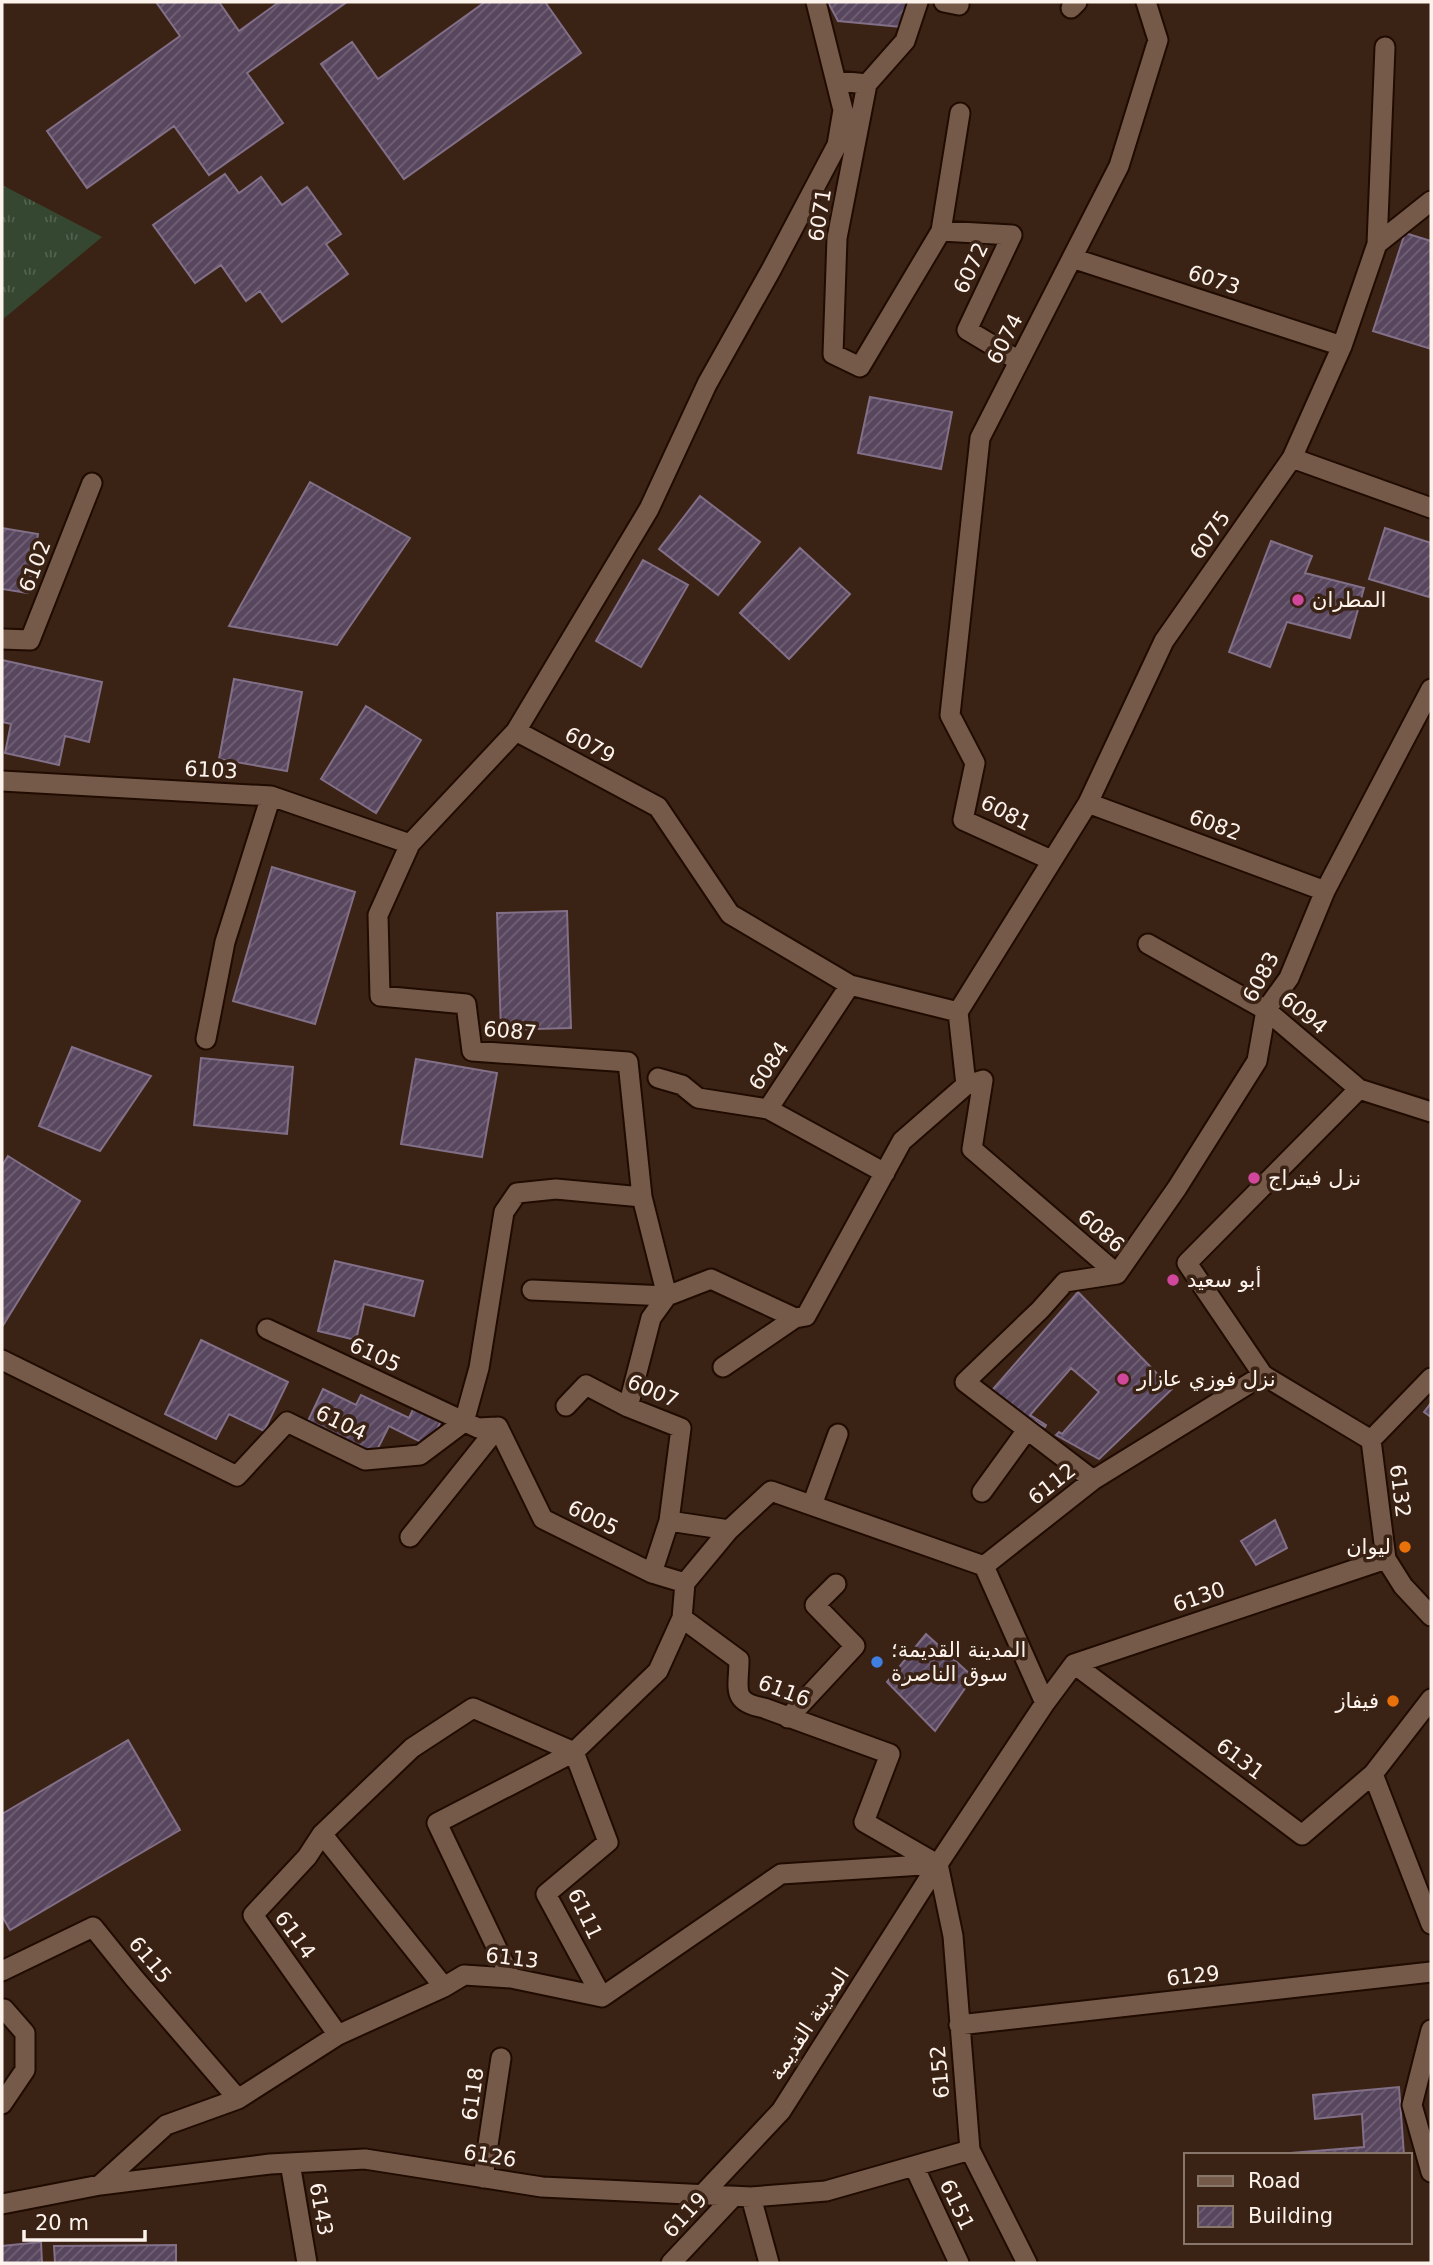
<svg xmlns="http://www.w3.org/2000/svg" width="1433" height="2265" viewBox="0 0 1433 2265" font-family="'DejaVu Sans',Cairo,sans-serif">
	<style>
		.grass { fill: url(#grass-tufts) }
		.building { fill: url(#building-hatch); stroke: #826f88; stroke-width: 2 }
		.lines { fill: none; stroke-linecap: round; stroke-linejoin: round }
		.minor-casing { stroke: #200b01; stroke-width: 23 }
		.minor { stroke: #755a4a; stroke-width: 19 }
		.hotel-dot { fill: #d1479c; stroke: #3a2214; stroke-width: 2.5 }
		.food-dot { fill: #e8710a; stroke: #3a2214; stroke-width: 2.5 }
		.shop-dot { fill: #3f7fe0; stroke: #3a2214; stroke-width: 2.5 }
		.labels { text-anchor: middle; dominant-baseline: central; stroke-width: 7; stroke-linejoin: round; paint-order: stroke }
		.street-label { font-size: 21px; fill: #fdf3ed; stroke: #3a2214 }
		.poi-label { font-size: 21px; fill: #fdf3ed; stroke: #3a2214; text-anchor: start }
	</style>
	<defs>
		<pattern id="grass-tufts" width="24" height="20" patternUnits="userSpaceOnUse" patternTransform="scale(1.75)"><rect width="24" height="20" fill="#354730"/><path d="M3 7l-1-3M5 7V3M7 7l1-3M15 17l-1-3M17 17v-4M19 17l1-3" fill="none" stroke="#53624e"/></pattern>
		<pattern id="building-hatch" width="6" height="6" patternUnits="userSpaceOnUse" patternTransform="scale(1.75)"><rect width="6" height="6" fill="#58465e"/><path d="M-1 1l2-2M0 6l6-6M5 7l2-2" fill="none" stroke="#716175"/></pattern>
	</defs>
	<rect width="100%" height="100%" fill="#3a2214"/>
	<path class="grass" d="M 2,185 L 102,237 L 2,320 Z"/>
	<path class="building" d="M 156,2 L 219,2 L 239,31 L 279,2 L 347,2 L 247,73 L 283,123 L 209,175 L 174,126 L 87,188 L 47,131 L 180,36 Z
		M 485,2 L 545,2 L 581,53 L 404,179 L 321,64 L 352,42 L 378,79 Z
		M 828,2 L 907,2 L 901,27 L 838,21 Z
		M 225,174 L 239,193 L 261,177 L 282,205 L 307,187 L 341,234 L 326,244 L 348,274 L 282,322 L 260,291 L 246,301 L 221,265 L 195,283 L 153,225 Z
		M 1405,233 L 1431,241 L 1431,349 L 1373,331 Z
		M 870,397 L 952,412 L 941,469 L 858,453 Z
		M 310,482 L 410,538 L 337,645 L 229,626 Z
		M 700,496 L 760,542 L 718,595 L 659,549 Z
		M 2,528 L 38,534 L 28,593 L 2,589 Z
		M 1385,528 L 1431,543 L 1431,590 L 1429,597 L 1369,579 Z
		M 1271,541 L 1312,556 L 1305,573 L 1364,588 L 1350,638 L 1287,622 L 1270,667 L 1229,652 Z
		M 800,548 L 850,594 L 789,659 L 740,613 Z
		M 643,560 L 688,585 L 641,667 L 596,641 Z
		M 2,660 L 102,682 L 89,742 L 65,736 L 59,765 L 5,753 L 11,724 L 2,722 Z
		M 234,679 L 302,692 L 287,771 L 219,759 Z
		M 366,706 L 421,740 L 376,813 L 321,779 Z
		M 272,867 L 355,892 L 315,1024 L 233,1001 Z
		M 567,911 L 571,1028 L 501,1030 L 497,913 Z
		M 72,1047 L 151,1076 L 100,1151 L 39,1126 Z
		M 201,1058 L 293,1067 L 287,1134 L 194,1125 Z
		M 416,1059 L 497,1073 L 482,1157 L 401,1144 Z
		M 8,1156 L 80,1201 L 2,1327 L 2,1166 Z
		M 335,1261 L 423,1281 L 414,1316 L 364,1304 L 356,1340 L 318,1331 Z
		M 1078,1292 L 1172,1389 L 1099,1459 L 1056,1435 L 1059,1432 L 1062,1434 L 1099,1392 L 1071,1368 L 1030,1415 L 1046,1425 L 1045,1427 L 987,1396 Z
		M 201,1340 L 288,1382 L 264,1431 L 229,1414 L 216,1439 L 165,1414 Z
		M 323,1389 L 356,1405 L 361,1395 L 409,1418 L 416,1403 L 443,1417 L 429,1446 L 389,1426 L 374,1456 L 307,1423 Z
		M 1431,1403 L 1431,1417 L 1424,1412 Z
		M 1275,1520 L 1287,1548 L 1256,1565 L 1241,1541 Z
		M 926,1634 L 973,1677 L 935,1731 L 887,1682 Z
		M 128,1740 L 180,1830 L 10,1930 L 2,1916 L 2,1814 Z
		M 1399,2087 L 1404,2155 L 1291,2155 L 1291,2153 L 1364,2147 L 1362,2114 L 1315,2119 L 1313,2095 Z
		M 41,2242 L 42,2263 L 2,2263 L 2,2246 Z
		M 176,2245 L 176,2263 L 55,2263 L 54,2246 Z"/>
	<g class="lines">
		<defs>
			<path id="minor" d="M 816,2 L 843,110 L 837,145 L 771,270 L 707,384 L 649,509 L 516,731 L 658,807 L 730,914 L 850,985 L 958,1012
				M 944,2 L 959,5 L 959,2
				M 1071,8 L 1077,2
				M 837,81 L 867,84 L 837,238 L 833,354 L 860,367 L 941,231 L 960,113
				M 867,84 L 905,41 L 918,2
				M 941,231 L 1012,235 L 967,330 L 1019,361
				M 1377,244 L 1431,201
				M 1072,258 L 1342,346
				M 1292,458 L 1431,508
				M 2,639 L 30,640 L 92,483
				M 516,731 L 410,844 L 378,915 L 380,996 L 466,1004 L 472,1051 L 628,1062 L 642,1197 L 667,1296 L 651,1318 L 628,1407
				M 2,781 L 271,796 L 410,844
				M 1088,803 L 1325,891
				M 1051,860 L 963,820 L 975,763 L 950,715 L 980,438 L 1119,166 L 1158,40 L 1146,2
				M 1148,944 L 1266,1010 L 1359,1089 L 1431,1112
				M 958,1012 L 1088,803 L 1164,641 L 1292,458 L 1342,346 L 1377,244 L 1385,47
				M 958,1012 L 966,1085 L 983,1080 L 972,1149 L 1117,1274 L 1065,1282 L 1040,1310 L 965,1382 L 1093,1480
				M 206,1039 L 225,942 L 271,796
				M 658,1078 L 682,1085 L 698,1098 L 768,1109 L 885,1173
				M 1359,1089 L 1187,1263 L 1263,1375 L 1371,1440
				M 768,1109 L 850,985
				M 1117,1274 L 1177,1188 L 1257,1061 L 1266,1010 L 1289,978 L 1325,891 L 1431,689
				M 532,1290 L 667,1296 L 711,1279 L 795,1318
				M 267,1329 L 478,1428 L 498,1427
				M 2,1360 L 237,1476 L 287,1422 L 365,1460 L 420,1455 L 464,1422 L 479,1368 L 504,1212 L 517,1193 L 556,1189 L 642,1197
				M 723,1367 L 795,1318 L 806,1316 L 902,1141 L 966,1085
				M 566,1406 L 586,1385 L 628,1407 L 681,1428 L 669,1521 L 652,1573
				M 498,1427 L 543,1519 L 652,1573 L 685,1583
				M 1371,1440 L 1386,1559 L 1403,1586 L 1431,1616
				M 1371,1440 L 1431,1378
				M 982,1492 L 1027,1430
				M 812,1505 L 838,1434
				M 669,1521 L 729,1530
				M 410,1537 L 498,1427
				M 984,1566 L 1093,1480 L 1263,1375
				M 984,1566 L 1045,1703
				M 685,1583 L 729,1530 L 771,1491 L 984,1566
				M 682,1618 L 739,1660 C 739,1688 730,1702 764,1708 L 890,1754 L 864,1822 L 937,1864
				M 1074,1664 L 1302,1835 L 1373,1774 L 1431,1699
				M 788,1718 L 855,1646 L 815,1605 L 836,1584
				M 574,1752 L 608,1842 L 546,1894 L 602,1997
				M 1373,1774 L 1431,1924
				M 322,1834 L 444,1987
				M 938,1864 L 953,1936 L 970,2150 L 1027,2263
				M 2,1971 L 93,1927 L 134,1978 L 238,2099
				M 511,1978 L 437,1823 L 574,1752 L 658,1671 L 682,1618 L 685,1583
				M 2,2010 L 4,2009 L 25,2033 L 25,2070 L 2,2104
				M 959,2025 L 1431,1972
				M 1431,2030 L 1412,2105 L 1431,2172
				M 338,2035 L 253,1915 L 307,1857 L 322,1834 L 412,1748 L 473,1708 L 574,1752
				M 290,2163 L 307,2263
				M 914,2166 L 959,2263
				M 483,2178 L 501,2058
				M 100,2185 L 166,2125 L 238,2099 L 338,2035 L 444,1987 L 464,1975 L 511,1978 L 602,1997 L 781,1874 L 938,1864
				M 702,2195 L 781,2111 L 938,1864 L 1045,1703 L 1074,1664 L 1386,1559
				M 751,2197 L 769,2263
				M 2,2204 L 100,2185 L 270,2164 L 365,2159 L 542,2187 L 751,2197 L 826,2191 L 970,2150
				M 671,2263 L 733,2197"/>
		</defs>
		<use href="#minor" class="minor-casing"/>
		<use href="#minor" class="minor"/>
	</g>
	<g class="hotel-dot">
		<circle cx="1298" cy="600" r="7"/>
		<circle cx="1254" cy="1178" r="7"/>
		<circle cx="1173" cy="1280" r="7"/>
		<circle cx="1123" cy="1379" r="7"/>
	</g>
	<g class="food-dot">
		<circle cx="1405" cy="1547" r="7"/>
		<circle cx="1393" cy="1701" r="7"/>
	</g>
	<circle class="shop-dot" cx="877" cy="1662" r="7"/>
	<g class="labels">
		<g class="street-label">
			<text transform="translate(820 215) rotate(-81)">6071</text>
			<text transform="translate(971 268) rotate(-65)">6072</text>
			<text transform="translate(1214 280) rotate(18)">6073</text>
			<text transform="translate(1005 339) rotate(-63)">6074</text>
			<text transform="translate(1210 535) rotate(-55)">6075</text>
			<text transform="translate(35 566) rotate(-69)">6102</text>
			<text transform="translate(590 745) rotate(28)">6079</text>
			<text transform="translate(211 770) rotate(3)">6103</text>
			<text transform="translate(1006 813) rotate(27)">6081</text>
			<text transform="translate(1215 825) rotate(20)">6082</text>
			<text transform="translate(1261 977) rotate(-62)">6083</text>
			<text transform="translate(1304 1013) rotate(40)">6094</text>
			<text transform="translate(510 1031) rotate(5)">6087</text>
			<text transform="translate(769 1066) rotate(-56)">6084</text>
			<text transform="translate(1101 1231) rotate(41)">6086</text>
			<text transform="translate(375 1355) rotate(25)">6105</text>
			<text transform="translate(653 1391) rotate(23)">6007</text>
			<text transform="translate(341 1423) rotate(26)">6104</text>
			<text transform="translate(1052 1484) rotate(-38)">6112</text>
			<text transform="translate(1400 1491) rotate(83)">6132</text>
			<text transform="translate(593 1518) rotate(26)">6005</text>
			<text transform="translate(1199 1597) rotate(-19)">6130</text>
			<text transform="translate(784 1691) rotate(21)">6116</text>
			<text transform="translate(1240 1759) rotate(37)">6131</text>
			<text transform="translate(585 1914) rotate(65)">6111</text>
			<text transform="translate(295 1935) rotate(54)">6114</text>
			<text transform="translate(512 1958) rotate(7)">6113</text>
			<text transform="translate(150 1960) rotate(50)">6115</text>
			<text transform="translate(1193 1976) rotate(-6)">6129</text>
			<text transform="translate(809 2024) rotate(-57)">المدينة القديمة</text>
			<text transform="translate(940 2072) rotate(-95)">6152</text>
			<text transform="translate(473 2094) rotate(-82)">6118</text>
			<text transform="translate(490 2156) rotate(9)">6126</text>
			<text transform="translate(957 2205) rotate(65)">6151</text>
			<text transform="translate(321 2209) rotate(80)">6143</text>
			<text transform="translate(685 2215) rotate(-47)">6119</text>
		</g>
		<g class="poi-label">
			<text x="1312" y="600">المطران</text>
			<text x="1268" y="1178">نزل فيتراج</text>
			<text x="1187" y="1280">أبو سعيد</text>
			<text x="1137" y="1379">نزل فوزي عازار</text>
			<text x="1391" y="1547" text-anchor="end">ليوان</text>
			<text x="891" y="1650">المدينة القديمة؛<tspan x="891" dy="24">سوق الناصرة</tspan></text>
			<text x="1379" y="1701" text-anchor="end">فيفاز</text>
		</g>
	</g>
	<rect width="1433" height="2265" fill="none" stroke="#fdf3ed" stroke-width="7"/>
	<rect x="1184" y="2153" width="228" height="91" fill="#3a2214" stroke="#88766b" stroke-width="2"/>
	<rect x="1198" y="2176" width="35" height="10" fill="#755a4a" stroke="#88766b" stroke-width="2"/>
	<text x="1248" y="2188" font-size="21" fill="#fdf3ed">Road</text>
	<rect x="1198" y="2206" width="35" height="21" fill="url(#building-hatch)" stroke="#88766b" stroke-width="2"/>
	<text x="1248" y="2223" font-size="21" fill="#fdf3ed">Building</text>
	<path d="M24 2230v10h121v-10" fill="none" stroke="#fdf3ed" stroke-width="3.5"/>
	<text x="35" y="2230" font-size="21" fill="#fdf3ed" stroke="#3a2214" stroke-width="5" paint-order="stroke">20 m</text>
</svg>
